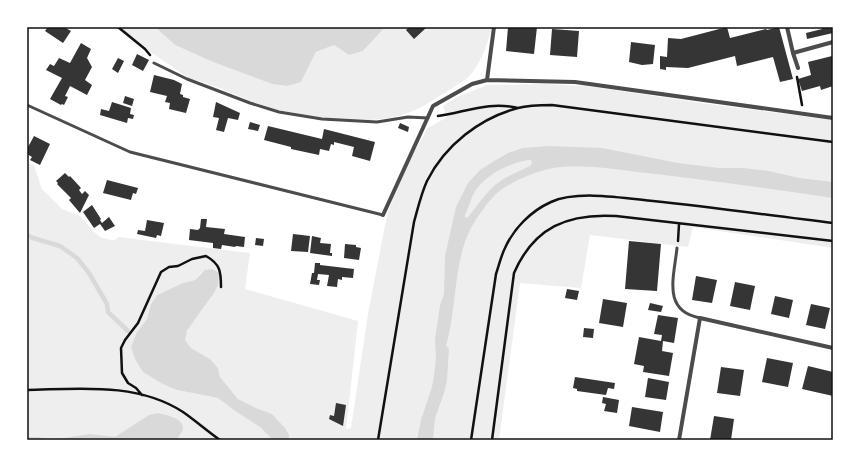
<svg xmlns="http://www.w3.org/2000/svg" width="860" height="467" viewBox="0 0 860 467" font-family="'Fira Sans Condensed',sans-serif">
	<style>
		.green { fill: #eee }
		.water { fill: #d9d9d9; fill-rule: evenodd }
		.lines { fill: none; stroke-linecap: round; stroke-linejoin: round }
		.stream { stroke: #d9d9d9; stroke-width: 4.5 }
		.building { fill: #353535 }
		.path { stroke: #111; stroke-width: 2.5 }
		.service { stroke: #4c4c4c; stroke-width: 3 }
		.minor { stroke: #4c4c4c; stroke-width: 4 }
		.neatline { fill: none; stroke: #111; stroke-width: 1.5 }
	</style>
	<rect width="100%" height="100%" fill="#fff"/>
	<path class="green" d="M 116,27 L 155,27 L 175,45 L 213,62 L 272,84 L 287,86 L 301,82 L 316,52 L 334,45 L 349,55 L 363,51 L 385,27 L 492,27 C 488,42 483,57 475,69 C 468,80 457,85 446,92 C 430,102 414,113 394,117 C 362,124 312,118 279,110 C 249,104 219,84 190,79 L 121,32 Z
		M 545,84 L 587,86 L 715,105 L 833,120 L 833,248 L 693,227 L 688,247 L 590,235 L 581,288 L 520,283 L 499,440 L 289,440 L 289,435 L 272,414 L 256,408 L 238,399 L 220,377 L 218,368 L 210,359 L 191,348 L 184,339 C 191,322 203,307 214,293 L 202,272 L 195,280 L 183,283 L 157,295 L 151,304 L 147,319 L 137,332 L 143,372 L 177,390 L 218,398 L 235,411 L 260,427 L 273,440 L 27,440 L 27,163 L 34,165 L 42,189 L 62,209 L 80,216 L 95,233 L 100,237 L 111,240 L 115,240 L 118,237 L 250,253 L 245,289 L 358,321 L 346,429 L 351,428 L 368,314 L 387,215 L 406,166 L 428,128 L 447,117 L 443,106 L 457,97 L 487,85 Z"/>
	<path class="water" d="M 155,27 L 385,27 L 363,51 L 349,55 L 334,45 L 316,52 L 301,82 L 287,86 L 272,84 L 213,62 L 175,45 Z
		M 549,146 L 602,148 L 678,163 L 719,168 L 743,168 L 769,171 L 799,178 L 833,182 L 833,198 C 771,189 709,180 647,173 C 618,170 576,162 548,169 C 532,173 508,183 496,194 C 487,203 477,217 471,228 C 453,262 457,309 446,346 L 449,348 L 447,380 L 444,393 L 435,418 L 433,440 L 417,440 L 421,420 L 432,387 L 434,375 L 436,358 L 435,339 L 440,305 L 444,294 L 445,256 L 456,207 L 468,183 L 480,170 L 491,163 L 508,153 L 523,148 ZM 531,160 L 532,163 L 530,166 C 518,172 504,177 494,186 C 483,196 476,208 467,218 L 465,217 L 465,215 C 470,206 471,195 478,187 C 490,173 513,161 531,160 Z
		M 212,269 L 219,273 L 218,285 L 214,293 L 198,315 L 187,331 L 185,340 L 191,348 L 210,359 L 218,368 L 220,377 L 238,399 L 256,408 L 272,414 L 285,428 L 289,435 L 289,440 L 273,440 L 260,427 L 235,411 L 218,398 L 177,390 L 163,384 L 143,372 L 135,359 L 131,347 L 137,332 L 147,319 L 151,304 L 157,295 L 183,283 L 195,280 L 205,270 Z
		M 158,413 C 166,415 184,418 183,429 C 182,433 178,435 178,440 L 27,440 L 27,437 L 38,437 L 51,440 L 90,434 L 115,437 L 149,415 Z"/>
	<g class="lines">
		<path class="stream" d="M 27,235 L 33,238 L 60,246 L 77,258 L 89,273 L 107,304 L 108,312 L 128,331"/>
	</g>
	<path class="building" d="M 48,27 L 64,27 L 71,31 L 63,43 L 45,31 Z
		M 409,27 L 427,27 L 414,39 L 406,30 Z
		M 508,27 L 537,27 L 534,54 L 506,51 Z
		M 727,27 L 730,38 L 766,29 L 767,30 L 779,27 L 793,79 L 780,82 L 773,57 L 737,66 L 735,56 L 688,68 L 666,67 L 666,70 L 660,69 L 660,56 L 667,57 L 668,38 L 681,39 Z
		M 822,27 L 832,27 L 833,33 L 807,39 L 806,33 L 822,29 Z
		M 552,29 L 579,31 L 577,57 L 550,55 Z
		M 631,42 L 655,45 L 653,64 L 642,65 L 629,62 Z
		M 81,43 L 91,49 L 87,58 L 92,67 L 85,80 L 92,85 L 87,95 L 70,86 L 65,96 L 68,97 L 64,105 L 62,104 L 61,105 L 50,99 L 62,78 L 46,70 L 50,64 L 54,66 L 59,58 L 70,63 Z
		M 137,54 L 149,60 L 143,71 L 132,65 Z
		M 832,56 L 833,60 L 833,86 L 821,90 L 820,86 L 802,91 L 798,79 L 811,75 L 808,62 Z
		M 118,58 L 124,61 L 118,73 L 112,69 Z
		M 154,75 L 174,80 L 182,84 L 180,94 L 183,95 L 183,97 L 190,99 L 186,113 L 169,109 L 170,103 L 165,102 L 167,96 L 150,92 Z
		M 125,96 L 134,99 L 132,106 L 123,103 Z
		M 112,102 L 131,108 L 130,114 L 134,115 L 133,119 L 128,118 L 127,123 L 100,115 L 101,109 L 109,111 Z
		M 216,102 L 240,113 L 238,120 L 228,118 L 224,132 L 216,130 L 219,118 L 213,117 Z
		M 250,122 L 260,125 L 258,131 L 248,129 Z
		M 400,123 L 409,127 L 408,132 L 398,128 Z
		M 268,126 L 322,139 L 324,129 L 375,142 L 370,161 L 352,156 L 354,147 L 334,142 L 334,145 L 331,144 L 329,151 L 320,149 L 319,155 L 291,149 L 291,147 L 264,140 Z
		M 34,136 L 50,144 L 40,165 L 30,160 L 32,157 L 27,154 L 27,149 Z
		M 65,173 L 69,177 L 70,176 L 81,188 L 79,190 L 82,194 L 85,191 L 89,195 L 80,213 L 69,200 L 71,198 L 57,184 L 58,183 L 56,181 Z
		M 107,180 L 138,188 L 136,194 L 133,193 L 131,200 L 103,193 Z
		M 92,205 L 101,219 L 100,220 L 102,223 L 109,217 L 115,226 L 105,231 L 100,224 L 94,228 L 83,212 Z
		M 201,219 L 207,219 L 206,227 L 225,229 L 224,234 L 245,237 L 244,247 L 236,246 L 235,247 L 222,245 L 221,249 L 213,248 L 213,243 L 189,240 L 190,229 L 198,230 L 200,228 Z
		M 147,220 L 164,223 L 161,236 L 157,235 L 156,238 L 137,234 L 138,230 L 145,231 Z
		M 293,234 L 310,236 L 308,252 L 291,251 Z
		M 312,236 L 321,238 L 320,243 L 331,244 L 330,253 L 332,253 L 332,256 L 310,253 Z
		M 256,238 L 264,239 L 263,246 L 255,245 Z
		M 629,241 L 661,244 L 657,291 L 625,289 Z
		M 345,244 L 356,245 L 356,247 L 361,248 L 359,260 L 344,258 Z
		M 315,263 L 320,263 L 320,265 L 354,269 L 353,278 L 342,277 L 342,280 L 338,279 L 337,287 L 327,286 L 329,275 L 318,274 L 317,280 L 320,280 L 319,285 L 310,284 L 312,273 L 314,273 Z
		M 696,276 L 717,280 L 712,303 L 692,300 Z
		M 735,282 L 755,286 L 750,310 L 730,306 Z
		M 567,289 L 579,291 L 577,300 L 565,298 Z
		M 775,296 L 793,300 L 789,318 L 771,314 Z
		M 603,299 L 627,303 L 623,327 L 599,323 Z
		M 650,303 L 663,306 L 661,312 L 648,310 Z
		M 811,304 L 830,308 L 825,329 L 806,325 Z
		M 658,315 L 678,318 L 674,343 L 663,341 L 662,351 L 673,353 L 669,376 L 643,372 L 644,366 L 634,364 L 639,337 L 661,341 L 662,335 L 654,334 Z
		M 584,328 L 594,329 L 593,338 L 583,337 Z
		M 767,358 L 793,363 L 788,387 L 762,382 Z
		M 808,366 L 833,372 L 833,396 L 802,389 Z
		M 721,367 L 744,370 L 740,396 L 717,393 Z
		M 575,377 L 615,383 L 614,389 L 608,388 L 606,395 L 577,391 L 577,389 L 573,388 Z
		M 648,378 L 669,382 L 666,400 L 645,397 Z
		M 603,397 L 619,400 L 617,413 L 604,411 L 606,404 L 602,403 Z
		M 336,403 L 346,405 L 343,426 L 329,419 L 330,415 L 334,416 Z
		M 632,407 L 663,412 L 660,432 L 629,426 Z
		M 714,416 L 734,419 L 731,440 L 710,440 Z"/>
	<g class="lines">
		<path class="path" d="M 118,27 L 145,49 L 150,55
			M 797,77 L 802,105
			M 438,116 C 466,112 489,101 518,108
			M 678,241 L 679,224
			M 27,390 C 79,389 137,382 183,412 C 196,421 207,431 220,440
			M 142,395 L 136,388 L 128,383 L 122,373 L 121,348 L 125,340 L 138,323 L 161,272 L 169,267 L 178,266 L 192,259 L 206,256 C 220,264 221,271 221,287
			M 378,440 L 414,222 C 418,208 421,194 427,181 C 445,145 480,118 518,108 C 529,105 541,105 552,105 L 833,142
			M 471,440 L 496,274 C 499,265 501,256 505,248 C 514,228 531,211 551,202 C 577,190 624,198 653,201 C 713,207 773,216 833,223
			M 492,440 L 514,273 C 534,227 568,213 616,216 L 833,241"/>
		<path class="service" d="M 154,63 L 187,79 L 250,103 L 279,112 L 322,119 L 377,122 L 408,117 L 428,118
			M 27,105 L 130,152 L 383,215
			M 677,248 C 674,277 662,311 700,318"/>
		<path class="minor" d="M 787,27 L 793,53 L 833,42
			M 793,53 L 798,68
			M 487,80 L 494,27
			M 383,215 L 433,106 L 472,84 L 487,80 L 575,82 L 833,118
			M 679,440 L 700,318 L 833,348"/>
	</g>
	<rect width="860" height="467" fill="none" stroke="#ffffff" stroke-width="56"/>
	<rect x="28" y="28" width="804" height="411" class="neatline"/>
</svg>
